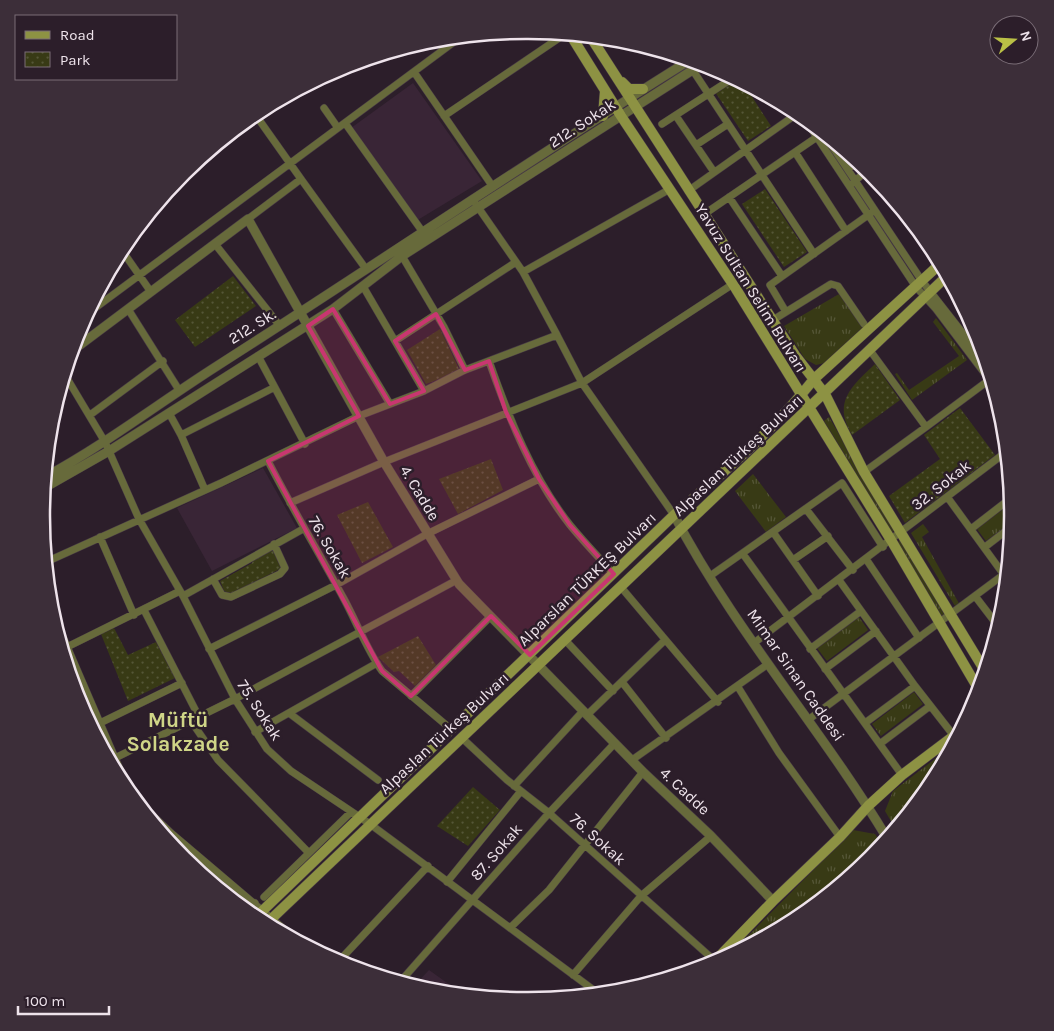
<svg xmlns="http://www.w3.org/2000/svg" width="1054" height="1031" viewBox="0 0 1054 1031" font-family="Karla,sans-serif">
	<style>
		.built { fill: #392536 }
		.grass { fill: url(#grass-tufts) }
		.park { fill: url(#park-dots) }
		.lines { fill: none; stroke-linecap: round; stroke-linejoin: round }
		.minor-casing { stroke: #473a45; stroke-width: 8 }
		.tertiary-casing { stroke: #473a45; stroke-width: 10 }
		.secondary-casing { stroke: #473a45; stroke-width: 11 }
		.minor { stroke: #676a3b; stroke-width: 7 }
		.tertiary { stroke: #676a3b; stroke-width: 9 }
		.secondary { stroke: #8d9243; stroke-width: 10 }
		.marked { fill: #c93671; fill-opacity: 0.2; stroke: #c93671; stroke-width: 4; stroke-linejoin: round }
		.labels { text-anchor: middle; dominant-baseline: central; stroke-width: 5; stroke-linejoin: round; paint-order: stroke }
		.street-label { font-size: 16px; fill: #eee3eb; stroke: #2c1e2a }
		.district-label { font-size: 21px; font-weight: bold; fill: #cfd587; stroke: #2c1e2a }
		.rim { fill: none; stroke: #eee3eb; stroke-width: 2.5 }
	</style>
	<defs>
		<pattern id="grass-tufts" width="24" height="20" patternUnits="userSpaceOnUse" patternTransform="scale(1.25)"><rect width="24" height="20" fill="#383a15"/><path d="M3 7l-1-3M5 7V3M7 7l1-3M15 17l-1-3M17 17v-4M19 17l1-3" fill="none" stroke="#555637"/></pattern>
		<pattern id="park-dots" width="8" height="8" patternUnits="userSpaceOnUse" patternTransform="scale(1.25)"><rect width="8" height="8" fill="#383a15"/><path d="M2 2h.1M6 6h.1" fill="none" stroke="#555637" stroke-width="1.8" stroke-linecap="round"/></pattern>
	</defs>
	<rect width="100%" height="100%" fill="#2c1e2a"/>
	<path class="built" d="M 413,83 L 482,181 L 416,221 L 351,128 Z
		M 263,468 L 297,528 L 212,571 L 177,508 Z
		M 429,970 L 464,995 L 432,992 L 414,986 Z"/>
	<path class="grass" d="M 839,294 L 863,327 L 829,362 L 816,365 L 805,359 L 784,326 Z
		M 936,318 L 967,360 L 912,400 L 895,374 L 897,373 L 909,390 L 959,356 L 933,322 Z
		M 829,417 L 895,530 L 892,532 L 824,421 Z
		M 753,474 L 786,517 L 766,532 L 735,491 Z
		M 1011,503 L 1012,522 L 986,541 L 977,529 Z
		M 923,524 L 929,532 L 922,537 L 961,607 L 958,611 L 911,533 Z
		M 901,539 L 948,618 L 944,621 L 898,542 Z
		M 859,617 L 868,630 L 827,661 L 817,648 Z
		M 914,692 L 923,704 L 881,736 L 872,724 Z
		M 952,746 L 931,785 L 895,828 L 885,811 L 893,791 Z
		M 853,830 L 875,834 L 882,845 L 870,859 L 796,919 L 729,955 Z"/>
	<path class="park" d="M 736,79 L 743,83 L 771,126 L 748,141 L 715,92 Z
		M 765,189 L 807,252 L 784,267 L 742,204 Z
		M 233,276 L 256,306 L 195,347 L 175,320 Z
		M 440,329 L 460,371 L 426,384 L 407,350 Z
		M 875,364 L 900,400 L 852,435 C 832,402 852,386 875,364 Z
		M 960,408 L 995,455 L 905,523 L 889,496 L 940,459 L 924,435 Z
		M 491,459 L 503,490 L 458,514 L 439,479 Z
		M 368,502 L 393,547 L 362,563 L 337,515 Z
		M 273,548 L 282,568 L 231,594 L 224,591 L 220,581 L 252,563 L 254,558 Z
		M 114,628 L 128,655 L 156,642 L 175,678 L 128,701 L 101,634 Z
		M 418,636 L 436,665 L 415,686 L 399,671 L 394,672 L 378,657 Z
		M 473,787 L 500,810 L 468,846 L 437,826 Z"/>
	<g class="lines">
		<defs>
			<path id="minor" d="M 692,69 L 814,254
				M 414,72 L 493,187
				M 324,108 L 338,128
				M 255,114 L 301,179
				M 444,116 L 565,34
				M 676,116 L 714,172
				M 805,119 L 916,287 L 936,309 L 992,383
				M 345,123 L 422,231
				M 662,124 L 733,78
				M 824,134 L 922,281 L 986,363
				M 696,145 L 728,124
				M 795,152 L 846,231
				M 848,169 L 858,162
				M 853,183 L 867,170
				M 688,191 L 798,113
				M 729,197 L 782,276
				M 473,200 L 523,272 L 557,335
				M 703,215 L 817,137
				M 248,219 L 301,179 L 366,269
				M 215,244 L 280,326
				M 121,249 L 151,292
				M 402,256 L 444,327 L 465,370
				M 523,272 L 670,189
				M 364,288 L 424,391
				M 128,309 L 179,390
				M 333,309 L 390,404
				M 786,312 L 770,285 L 871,213
				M 87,314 L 462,36
				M 773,320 L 831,284 L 838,286 L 864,324
				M 395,341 L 516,262
				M 869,349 L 926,427 L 989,380
				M 258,356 L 305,444
				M 489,361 C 509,418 532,477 570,525 C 584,542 599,558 614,574
				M 65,375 L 105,442 L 139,519 L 183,596 L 235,699 L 267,749 L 291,771 L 370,824 L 599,994
				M 169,413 L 181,435 L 205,490
				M 90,415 L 163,361
				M 181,435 L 273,388
				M 268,461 C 292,508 319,553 344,599 C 357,623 367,650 382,671 L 452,730
				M 864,472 L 926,427
				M 948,498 L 1004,575
				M 806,509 L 853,570
				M 674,515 L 582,383 L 733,284
				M 971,529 L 1011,498
				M 773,532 L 818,596
				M 100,537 L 134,615
				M 985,547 L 1011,527
				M 743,554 L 902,775
				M 866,559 L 919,638
				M 793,560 L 828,536
				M 46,562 L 221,483 L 359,416 L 424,391 L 465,370 L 557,335 L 582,383 L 384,462 L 290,503
				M 710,576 L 842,483 L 883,547
				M 213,579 L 222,595 L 231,597 L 280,574 L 285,568 L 274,544
				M 839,580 L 915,686 L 954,736
				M 620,586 L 718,702
				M 183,596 L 303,529
				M 975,596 L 998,626
				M 50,607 L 131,795 L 171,833 L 297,940
				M 144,610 L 199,717
				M 566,641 L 613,691
				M 754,643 L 1006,452
				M 63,649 L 180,591
				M 209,649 L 336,585 L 427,534 L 539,479
				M 810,649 L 861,611
				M 825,669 L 876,631
				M 622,682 L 666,738
				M 738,687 L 779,753 L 840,837
				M 411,696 L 491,616
				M 77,698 L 87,693
				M 289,713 L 378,780
				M 587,715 L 665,640
				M 808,720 L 1007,572
				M 191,721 L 218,760 L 309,853
				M 100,723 L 182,683
				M 865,723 L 915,686
				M 255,732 L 377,663
				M 462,738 L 507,780 L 549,813 L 715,961
				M 881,743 L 930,706
				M 115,758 L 235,699 L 457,580
				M 632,760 L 768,664
				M 514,786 L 583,711
				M 447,882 L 521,791
				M 264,897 L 351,812
				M 247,911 L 255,903
				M 510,928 L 549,890 L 643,772
				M 338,962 L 428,866
				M 573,975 L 641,896 L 711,836
				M 400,982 L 549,813 L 615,743"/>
			<path id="tertiary" d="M 72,351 L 248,219 L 384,462 L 459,584 L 643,772 L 711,836 L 773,901
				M 45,477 C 106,444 159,403 217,366 C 375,265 531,159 690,60
				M 44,488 L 109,451 L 333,309 L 402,256 L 702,64
				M 674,515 C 734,630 821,728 887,838"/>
			<path id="secondary" d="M 570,34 L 621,116 L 736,289 L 891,540 L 979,690
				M 590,36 L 795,355 L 825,394 L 864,472 L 985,671
				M 622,82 L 629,89 L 643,89
				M 603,116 L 605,91
				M 255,918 L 674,515 C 723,473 774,430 814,379 L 940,264
				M 266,924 L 947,276
				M 712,964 L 773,901 L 840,837 L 868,806 L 902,775 L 959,732"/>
		</defs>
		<use href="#minor" class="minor-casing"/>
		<use href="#tertiary" class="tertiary-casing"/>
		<use href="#secondary" class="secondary-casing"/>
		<use href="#minor" class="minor"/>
		<use href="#tertiary" class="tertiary"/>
		<use href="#secondary" class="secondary"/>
	</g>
	<path class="marked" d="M 333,309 L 390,404 L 424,391 L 395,341 L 436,314 L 465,370 L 489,361 L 506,412 L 539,479 L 570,525 L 614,574 L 530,655 L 491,616 L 411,696 L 382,671 L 268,461 L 359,416 L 308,326 Z"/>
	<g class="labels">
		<g class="street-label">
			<text transform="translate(582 123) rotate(-33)">212. Sokak</text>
			<text transform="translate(751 288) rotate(58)">Yavuz Sultan Selim Bulvarı</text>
			<text transform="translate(252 326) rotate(-32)">212. Sk.</text>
			<text transform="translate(738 455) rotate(-43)">Alpaslan Türkeş Bulvarı</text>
			<text transform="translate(941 485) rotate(-38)">32. Sokak</text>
			<text transform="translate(420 493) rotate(59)">4. Cadde</text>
			<text transform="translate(330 547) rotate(60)">76. Sokak</text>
			<text transform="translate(587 579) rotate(-44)">Alparslan TÜRKEŞ Bulvarı</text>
			<text transform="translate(796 675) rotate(55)">Mimar Sinan Caddesi</text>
			<text transform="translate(260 710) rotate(57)">75. Sokak</text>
			<text transform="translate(444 733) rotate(-43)">Alpaslan Türkeş Bulvarı</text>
			<text transform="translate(685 791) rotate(43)">4. Cadde</text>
			<text transform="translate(598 839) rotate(42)">76. Sokak</text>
			<text transform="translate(496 852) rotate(-49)">87. Sokak</text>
		</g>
		<g class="district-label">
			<text x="178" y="720">Müftü<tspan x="178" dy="24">Solakzade</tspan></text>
		</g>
	</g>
	<path d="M0 0H1054V1031H0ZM526 39H528A476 476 0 0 1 1004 515V516A476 476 0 0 1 528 992H526A476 476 0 0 1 50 516V515A476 476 0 0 1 526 39Z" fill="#3c2e39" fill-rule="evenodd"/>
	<path class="rim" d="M526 39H528A476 476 0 0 1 1004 515V516A476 476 0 0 1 528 992H526A476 476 0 0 1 50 516V515A476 476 0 0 1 526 39Z"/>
	<rect x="15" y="15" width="162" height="65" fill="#2c1e2a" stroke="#7a6d77"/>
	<rect x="25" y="31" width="25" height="8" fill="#8d9243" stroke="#7a6d77"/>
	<text x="60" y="40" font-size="15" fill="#eee3eb">Road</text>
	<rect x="25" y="52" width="25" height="15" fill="url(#park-dots)" stroke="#7a6d77"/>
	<text x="60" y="65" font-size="15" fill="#eee3eb">Park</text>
	<g transform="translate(1014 40) rotate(72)"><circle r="24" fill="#2c1e2a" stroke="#7a6d77"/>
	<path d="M0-4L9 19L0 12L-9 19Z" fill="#bac046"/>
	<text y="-8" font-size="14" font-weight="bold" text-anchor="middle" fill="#eee3eb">N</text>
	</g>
	<path d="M18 1006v8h91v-8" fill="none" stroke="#eee3eb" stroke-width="2.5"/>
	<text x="25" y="1006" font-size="15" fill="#eee3eb" stroke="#2c1e2a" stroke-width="4" paint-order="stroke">100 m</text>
</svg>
